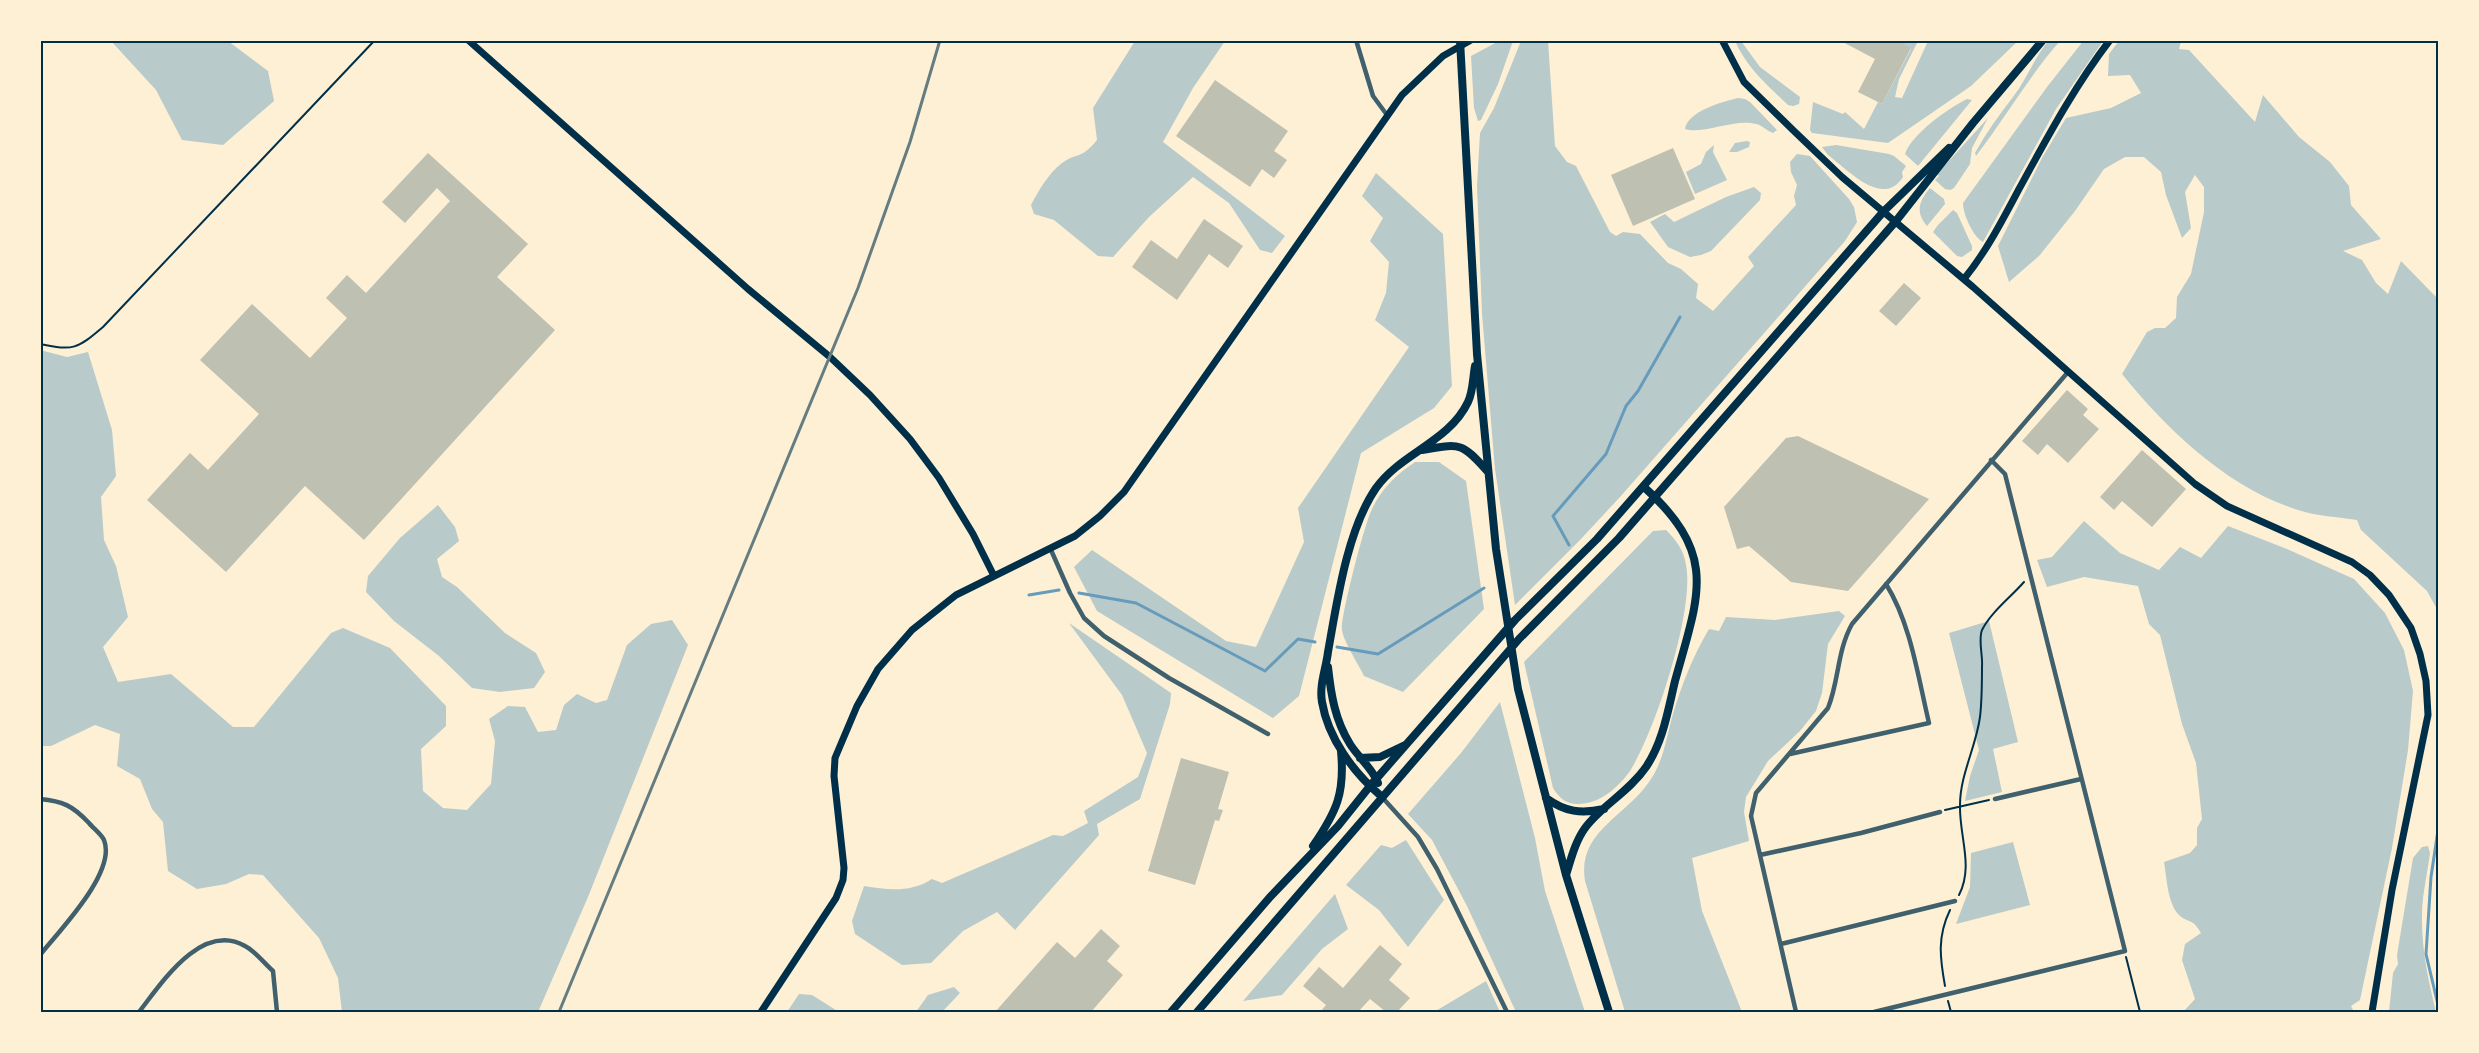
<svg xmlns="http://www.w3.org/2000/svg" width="2479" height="1053" viewBox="0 0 2479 1053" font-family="'Titillium Web',sans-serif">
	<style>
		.green { fill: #b9caca }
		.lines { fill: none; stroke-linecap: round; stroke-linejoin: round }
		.stream { stroke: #669bbc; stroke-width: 3 }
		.building { fill: #bec0b2 }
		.path { stroke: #003049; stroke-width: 2 }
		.minor { stroke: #3f606c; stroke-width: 4.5 }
		.secondary { stroke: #003049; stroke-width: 7 }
		.trunk { stroke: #003049; stroke-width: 8 }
		.rail { stroke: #657d81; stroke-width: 3 }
		.neatline { fill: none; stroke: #003049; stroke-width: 2 }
	</style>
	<rect width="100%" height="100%" fill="#fdf0d5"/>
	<path class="green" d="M 1501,40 L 1513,41 L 1498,84 L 1481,120 L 1478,121 L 1474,108 L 1471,56 Z
		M 2049,40 L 2060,41 C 2029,76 2005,118 1976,156 L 1975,153 C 1986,133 1999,115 2013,97 C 2027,79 2034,58 2049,40 Z
		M 2084,40 L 2103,41 L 2056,109 L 1983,242 C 1973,237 1963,214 1963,203 L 2047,87 Z
		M 111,41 L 228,41 L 268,71 L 274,101 L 223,145 L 182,140 L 156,90 Z
		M 1135,41 L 1225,41 L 1193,88 L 1163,142 L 1285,236 L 1272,253 L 1260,250 L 1229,203 L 1193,177 L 1149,217 L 1113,257 L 1098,256 L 1054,220 L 1034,214 L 1031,205 C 1039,190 1048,174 1062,163 C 1077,152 1081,160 1097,140 L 1093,108 Z
		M 1521,41 L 1548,41 L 1555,146 L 1567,162 L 1576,166 L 1610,232 L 1616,236 L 1623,232 L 1640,234 L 1668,263 L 1681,269 L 1698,284 L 1696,298 L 1713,311 L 1754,266 L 1748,257 L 1796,205 L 1794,196 L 1797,185 L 1791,172 L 1790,162 L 1797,154 L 1810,156 L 1849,199 L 1854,207 L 1857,222 L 1845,241 L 1620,497 L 1580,540 L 1515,605 L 1495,469 L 1482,314 L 1477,186 L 1480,133 L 1494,108 Z
		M 1735,41 L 1741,41 L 1760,67 L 1800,97 L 1799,104 L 1793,106 L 1788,105 C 1767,85 1747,68 1735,41 Z
		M 1896,41 L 1918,41 L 1899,79 L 1895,97 L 1902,98 L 1928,41 L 2018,41 L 1971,86 L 1888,143 L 1812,133 L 1810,130 L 1813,102 L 1843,114 L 1845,112 L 1864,129 L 1878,102 L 1882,104 L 1911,49 Z
		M 2119,41 L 2181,41 L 2179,49 L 2189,50 L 2255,122 L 2263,95 L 2299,137 L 2330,162 L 2349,186 L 2351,205 L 2381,239 L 2343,251 L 2362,260 L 2376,283 L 2388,294 L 2401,261 L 2438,299 L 2438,611 L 2427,591 L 2361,530 L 2357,520 C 2338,517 2316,516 2298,510 C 2228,488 2167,430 2122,374 L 2147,332 L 2155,328 L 2165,328 L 2176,318 L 2177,297 L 2191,274 L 2204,212 L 2204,187 L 2195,175 L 2185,192 L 2191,228 L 2182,238 L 2166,195 L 2161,172 L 2144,157 L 2125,157 L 2104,169 L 2075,211 L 2039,256 L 2009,282 L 1998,246 L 2042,158 L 2066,118 L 2111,108 L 2141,93 L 2130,75 L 2108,76 L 2109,54 Z
		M 1738,98 L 1745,99 L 1750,102 L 1777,130 L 1773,133 C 1767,131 1762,125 1756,124 C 1735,118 1702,135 1685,129 C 1688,111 1722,102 1738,98 Z
		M 1967,99 L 1972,100 L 1918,166 L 1905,154 C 1912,134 1947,109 1967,99 Z
		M 1988,118 L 1972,148 L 1970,164 L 1954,188 L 1950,190 L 1945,189 L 1935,180 L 1939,176 L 1937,174 Z
		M 1747,141 L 1750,142 L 1749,147 L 1737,152 L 1729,152 L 1735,143 Z
		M 1714,145 L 1713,152 L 1727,180 L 1695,194 L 1686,172 L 1701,164 L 1706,152 Z
		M 1836,145 L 1889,154 L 1894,156 L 1906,166 L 1902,172 L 1903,177 C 1883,209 1847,169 1828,155 L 1822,147 Z
		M 1376,173 L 1443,234 L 1452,386 L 1434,408 L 1361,453 L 1299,696 L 1273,718 L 1097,611 L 1074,567 L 1092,550 L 1226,641 L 1256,647 L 1304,542 L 1298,508 L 1409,347 L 1375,320 L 1386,293 L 1389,262 L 1370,241 L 1383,218 L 1362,196 Z
		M 1754,187 L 1761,193 L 1760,200 L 1711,251 L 1701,255 L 1690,257 L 1668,247 L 1650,222 L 1665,214 L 1674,222 L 1726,197 Z
		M 1930,188 L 1944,199 L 1945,204 L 1927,226 C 1915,212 1919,201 1930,188 Z
		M 1953,210 L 1957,213 L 1972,246 L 1972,250 L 1962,257 L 1957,256 L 1933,232 L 1938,225 Z
		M 40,350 L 67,357 L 88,352 L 112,430 L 116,476 L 101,497 L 104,540 L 116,566 L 128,617 L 103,647 L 118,682 L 171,674 L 233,727 L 254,727 L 331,633 L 343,628 L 390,648 L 446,706 L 446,726 L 421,749 L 423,791 L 443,808 L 467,810 L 491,784 L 495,741 L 489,719 L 508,706 L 525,707 L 538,732 L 556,730 L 564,705 L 577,694 L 596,703 L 607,700 L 627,645 L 651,624 L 672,620 L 688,645 L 588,897 L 538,1012 L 342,1012 L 338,978 L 319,938 L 263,875 L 249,874 L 226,884 L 197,889 L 168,871 L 163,822 L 152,809 L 140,779 L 117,766 L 120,734 L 95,725 L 51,746 L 41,746 Z
		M 1415,462 L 1439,462 L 1466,481 L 1484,609 L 1403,692 L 1364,676 C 1358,663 1344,643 1342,630 C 1340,619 1365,522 1372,509 C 1381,489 1397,474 1415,462 Z
		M 438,505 L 455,527 L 459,541 L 437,559 L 442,577 L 457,587 L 505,633 L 536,653 L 545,672 L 534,688 L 500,692 L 472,688 L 439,656 L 394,621 L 366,592 L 368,576 L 400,538 Z
		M 2084,521 L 2120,553 L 2159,570 L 2180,547 L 2201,558 L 2228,526 L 2287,549 L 2354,579 L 2385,613 L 2404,650 L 2413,691 L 2408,750 L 2392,848 L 2360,1000 L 2351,1006 L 2354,1012 L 2183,1012 L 2195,999 L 2182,960 L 2185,944 L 2201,933 C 2192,917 2189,924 2179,915 C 2167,902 2167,878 2164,862 L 2190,853 L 2197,845 L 2197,828 L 2202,819 L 2196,763 L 2182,724 L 2160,635 L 2149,624 L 2138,586 L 2084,577 L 2047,587 L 2037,560 L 2052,557 Z
		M 1666,530 C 1676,540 1684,550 1686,565 C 1695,610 1655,732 1630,771 C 1620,785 1604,800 1587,803 C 1570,806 1562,802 1553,788 L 1524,662 L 1653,531 Z
		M 1839,611 L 1845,616 L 1828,644 L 1822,693 L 1816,711 L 1800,731 L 1768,761 L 1746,797 L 1744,812 L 1749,841 L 1692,858 L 1702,911 L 1742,1012 L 1625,1012 L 1585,881 C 1577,832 1624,818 1649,782 C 1664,761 1666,738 1673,714 C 1682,684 1693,656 1709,629 L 1719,631 L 1726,617 L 1775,620 Z
		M 1989,621 L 2018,742 L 1993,749 L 2002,792 L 1965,801 L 1970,776 L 1979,750 L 1949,633 Z
		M 1069,623 L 1171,693 L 1170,704 L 1140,799 L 1097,824 L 1099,835 L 1015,930 L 997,912 L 963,931 L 931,963 L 902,965 L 855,934 L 852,921 L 864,886 C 888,890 910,893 932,879 L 942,883 L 1053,835 L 1063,836 L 1088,823 L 1084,811 L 1138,777 L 1147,753 L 1122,695 Z
		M 1500,702 L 1535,838 L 1545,891 L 1585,1012 L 1516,1012 L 1467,906 L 1432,840 L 1408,814 L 1461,753 Z
		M 1406,840 L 1444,900 L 1408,947 L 1379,910 L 1346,885 L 1381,845 L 1392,848 Z
		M 2013,842 L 2030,905 L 1956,924 L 1970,887 L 1971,853 Z
		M 2428,846 L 2430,853 C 2428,868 2425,883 2423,898 C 2419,937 2427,976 2436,1012 L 2389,1012 L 2393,973 L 2398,964 L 2397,955 L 2413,858 L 2422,847 Z
		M 1335,894 L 1348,929 L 1322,949 L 1282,995 L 1243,1001 Z
		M 1486,981 L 1500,1012 L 1434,1012 Z
		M 954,987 L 960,993 L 942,1012 L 916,1012 L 928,995 Z
		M 799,994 L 812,995 L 839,1012 L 787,1012 Z"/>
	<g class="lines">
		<path class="stream" d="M 1569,545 L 1553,516 L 1606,454 L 1626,406 L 1638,391 L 1680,317
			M 1079,593 L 1136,603 L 1265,671 L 1298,639 L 1315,642
			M 1029,595 L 1059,590
			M 1337,647 L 1378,654 L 1484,588
			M 2438,830 L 2431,877 L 2426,954 L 2438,1005"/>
	</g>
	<path class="building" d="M 1839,40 L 1896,40 L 1911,48 L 1882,104 L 1858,92 L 1875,59 Z
		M 1215,80 L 1288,131 L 1274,151 L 1287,160 L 1274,178 L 1262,169 L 1250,187 L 1176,136 Z
		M 1673,148 L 1695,199 L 1633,226 L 1611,175 Z
		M 428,153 L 528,244 L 497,277 L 555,330 L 364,540 L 305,486 L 226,572 L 147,500 L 190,453 L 208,470 L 259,414 L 200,360 L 252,304 L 310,358 L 347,318 L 326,298 L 347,275 L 366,293 L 450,201 L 437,188 L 405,223 L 382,202 Z
		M 1204,219 L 1243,246 L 1228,268 L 1209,254 L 1177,300 L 1132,267 L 1151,240 L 1177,259 Z
		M 1904,283 L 1921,298 L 1896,326 L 1879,311 Z
		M 2067,390 L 2088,409 L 2083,415 L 2099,429 L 2068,463 L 2047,444 L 2038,455 L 2022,441 Z
		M 1798,436 L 1929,499 L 1848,591 L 1791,582 L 1749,546 L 1737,549 L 1724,507 L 1786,438 Z
		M 2142,450 L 2186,489 L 2152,527 L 2122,501 L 2114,510 L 2100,497 Z
		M 1181,758 L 1229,772 L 1218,809 L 1223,810 L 1219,821 L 1215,820 L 1195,885 L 1148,871 Z
		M 1101,929 L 1120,946 L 1107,961 L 1123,975 L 1091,1012 L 995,1012 L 1057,942 L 1075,958 Z
		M 1380,945 L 1402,964 L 1389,980 L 1410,998 L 1397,1012 L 1386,1012 L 1370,999 L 1358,1012 L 1320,1012 L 1326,1005 L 1303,986 L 1319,967 L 1343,988 Z"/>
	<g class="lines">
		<path class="path" d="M 40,344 C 74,351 77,349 103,327 L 375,40
			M 1945,810 L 1989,800
			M 1959,895 C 1974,866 1959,836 1960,805 C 1960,775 1976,747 1980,717 C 1982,700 1982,683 1982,666 C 1983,656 1978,640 1982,630 C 1991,612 2011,597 2024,582
			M 2126,957 L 2140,1012
			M 1945,986 C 1940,958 1937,937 1950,910
			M 1948,1001 L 1951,1012"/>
		<path class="minor" d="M 1356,40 L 1373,96 L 1387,115
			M 1051,550 L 1070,593 L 1084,618 L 1104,636 L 1169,678 L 1268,734
			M 1790,754 L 1929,723 C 1918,677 1911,624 1886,584
			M 1381,796 L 1418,837 L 1437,869 L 1507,1012
			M 40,799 C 63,801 73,806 89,823 C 93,828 101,834 104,840 C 117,872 59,931 40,955
			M 1995,799 L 2081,779
			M 1760,855 L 1861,833 L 1940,812
			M 1781,944 L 1955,901
			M 139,1012 C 161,984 201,921 245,946 C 255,951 264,963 273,971 L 277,1012
			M 1796,1012 L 1751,816 L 1756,793 L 1828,708 C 1839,681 1837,651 1852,624 L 2068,372
			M 1874,1012 L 2125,951 L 2005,474 L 1991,460"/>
		<path class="secondary" d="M 468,40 L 748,289 L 830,357 L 870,395 L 910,439 L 939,478 L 973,534 L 994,576
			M 1722,40 L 1744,82 L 1795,132 L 1842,177 L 1973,287 L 2195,484 L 2227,506 L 2352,562 L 2370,575 L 2389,595 L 2411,628 L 2420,654 L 2426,681 L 2428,715 L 2392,890 L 2372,1012
			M 1964,279 C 1986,252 2002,221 2019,189 C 2047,138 2074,87 2110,40
			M 761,1012 L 836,898 L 843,880 L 844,868 L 834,776 L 835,758 L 857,706 L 878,669 L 912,630 L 956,595 L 1075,536 L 1100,516 L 1124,492 L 1402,95 L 1443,56 L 1471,40"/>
		<path class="trunk" d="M 1460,40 L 1477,354 L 1496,549 L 1518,689 L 1566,875 L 1609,1012
			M 1422,450 C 1459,444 1461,441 1487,471
			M 1328,667 C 1331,695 1335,720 1350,744 C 1358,757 1373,769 1378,783
			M 1360,758 L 1380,757 L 1405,745
			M 1381,796 C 1353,772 1328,738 1322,702 C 1319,685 1326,669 1328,652 C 1337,602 1347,530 1376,488 C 1401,453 1449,442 1468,402 C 1473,392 1473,377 1475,366
			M 1546,798 C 1565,812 1581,814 1604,809
			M 1313,846 C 1337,811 1345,793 1341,751
			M 1566,875 C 1571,859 1575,842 1585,828 C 1601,806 1629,792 1646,767 C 1663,742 1668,710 1675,681 C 1699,594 1719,555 1644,487
			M 1171,1012 L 1270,897 L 1338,826 L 1370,786 L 1515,620 L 1597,539 L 1884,211 L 1949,148
			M 1197,1012 L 1519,639 L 1619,538 L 1896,221 L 1973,123 L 2043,40"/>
		<path class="rail" d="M 559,1012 L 858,288 L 910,142 L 940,40"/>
	</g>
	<rect width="2479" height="1053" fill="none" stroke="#fdf0d5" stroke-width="84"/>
	<rect x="42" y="42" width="2395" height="969" class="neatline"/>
</svg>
